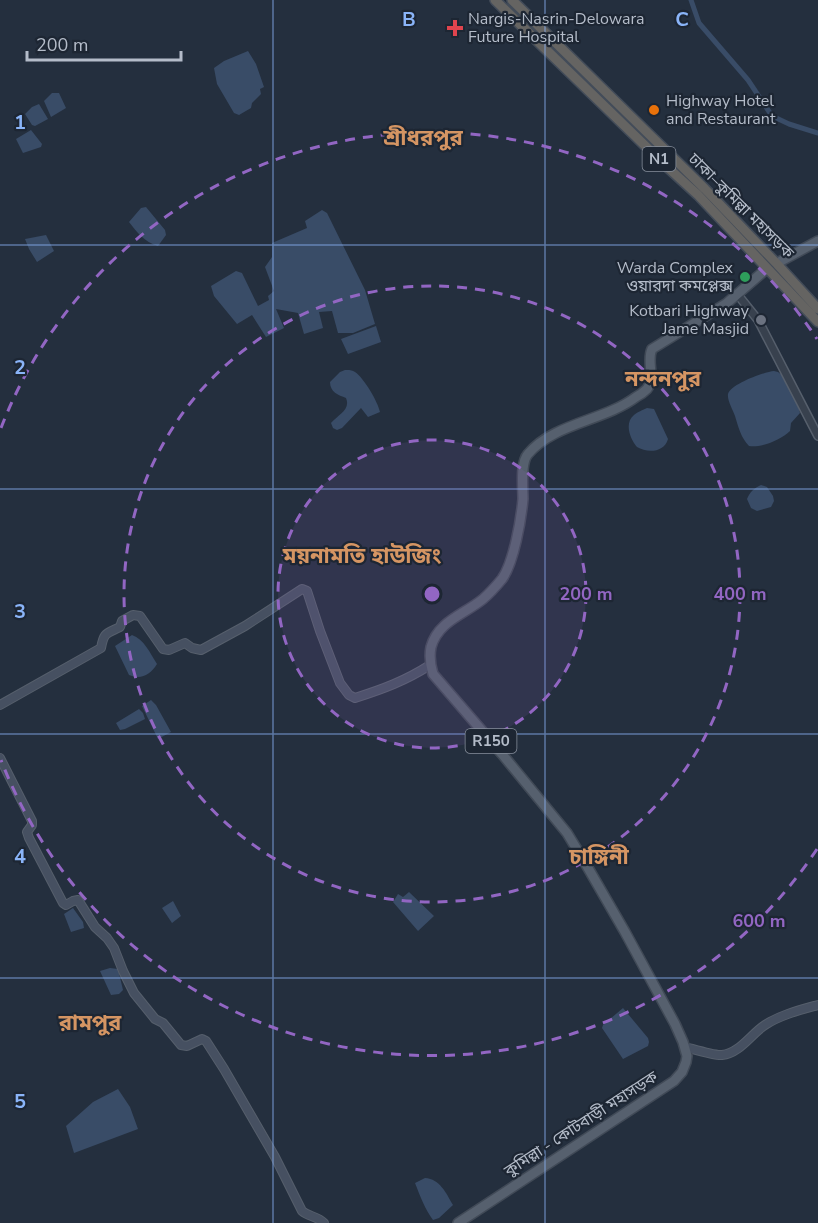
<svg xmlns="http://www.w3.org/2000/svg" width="818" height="1223" viewBox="0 0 818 1223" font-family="'Nunito Sans','Noto Sans Bengali',sans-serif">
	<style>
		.water { fill: #394c67 }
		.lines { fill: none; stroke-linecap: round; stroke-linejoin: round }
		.canal { stroke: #394c67; stroke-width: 5 }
		.tertiary-casing { stroke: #565f6c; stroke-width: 10 }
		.secondary-casing { stroke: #565f6c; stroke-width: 10 }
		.primary-casing { stroke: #414a57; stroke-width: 12 }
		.trunk-casing { stroke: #434c59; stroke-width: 12 }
		.tertiary { stroke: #38414e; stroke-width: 7 }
		.secondary { stroke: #465061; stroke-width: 8 }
		.primary { stroke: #56606e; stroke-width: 9 }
		.trunk { stroke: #656462; stroke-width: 9 }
		.grid { fill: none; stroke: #8ab4f8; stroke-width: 1.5; stroke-opacity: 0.55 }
		.ring { fill: none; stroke: #9266c3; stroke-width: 3; stroke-dasharray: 10 8 }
		.health-dot { fill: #e0444e; stroke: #1d2633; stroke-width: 2 }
		.food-dot { fill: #e8710a; stroke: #1d2633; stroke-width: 2 }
		.leisure-dot { fill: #2e9e5b; stroke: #1d2633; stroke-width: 2 }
		.worship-dot { fill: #6b7280; stroke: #1d2633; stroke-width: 2 }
		.labels { text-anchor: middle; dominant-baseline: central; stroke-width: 4.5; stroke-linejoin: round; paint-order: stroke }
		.shield { fill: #1d2633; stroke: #878f9c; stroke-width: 1.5 }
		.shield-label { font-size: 15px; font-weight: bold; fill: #b4bcc9 }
		.poi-label { font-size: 16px; fill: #b4bcc9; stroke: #1d2633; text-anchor: start }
		.street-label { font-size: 16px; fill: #b4bcc9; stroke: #1d2633 }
		.district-label { font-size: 22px; font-weight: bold; fill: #d59563; stroke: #1d2633 }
		.grid-label { font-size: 20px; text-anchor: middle; font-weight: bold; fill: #8ab4f8; stroke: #1d2633; stroke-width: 4.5; stroke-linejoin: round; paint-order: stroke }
		.centre { fill: #9266c3; stroke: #1d2633; stroke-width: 3 }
		.ring-label { font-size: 18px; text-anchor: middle; font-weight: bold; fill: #9266c3; stroke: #1d2633; stroke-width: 4.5; stroke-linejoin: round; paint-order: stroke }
	</style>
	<rect width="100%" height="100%" fill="#242f3e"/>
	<path class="water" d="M 248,51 L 256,64 L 264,87 L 260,89 L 261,94 L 252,103 L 251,108 L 239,115 L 234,113 L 217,84 L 214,68 L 224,61 Z
		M 52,93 L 59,93 L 66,108 L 51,117 L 44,101 Z
		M 39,104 L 48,119 L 35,126 L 32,125 L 25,114 L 32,107 Z
		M 31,130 L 42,144 L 41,147 L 23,153 L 16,139 Z
		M 146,207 L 165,230 L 166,235 L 158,246 C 144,242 137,232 129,222 L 141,208 Z
		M 322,210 L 327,213 L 365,290 L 375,324 L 353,333 L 338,333 L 332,311 L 319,312 L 323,328 L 304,334 L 298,313 L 276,309 L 284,328 L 266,337 L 252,315 L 237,324 L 214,296 L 211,286 L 236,271 L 242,273 L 258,306 L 269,300 L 268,296 L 274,291 L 265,267 L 272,257 L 272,243 L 307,228 L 305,221 Z
		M 46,235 L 54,251 L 37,262 L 29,249 L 25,239 Z
		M 376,326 L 381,342 L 348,354 L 341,339 Z
		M 345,370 C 350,370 351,370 355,372 C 364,378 378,402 380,412 L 368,417 L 361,408 L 342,428 L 337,430 L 333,428 L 331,423 C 338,415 351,410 346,398 C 338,395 330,392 330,382 L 340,372 Z
		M 774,371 L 778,372 L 782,375 L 799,409 L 800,413 L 791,423 L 790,431 C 781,440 761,448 749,446 C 741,438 738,426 735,416 C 733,410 727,400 728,394 C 731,384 764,372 774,371 Z
		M 647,408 L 654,409 L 668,439 C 664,453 647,453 637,447 C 630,439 624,423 634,415 C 637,412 643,410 647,408 Z
		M 761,485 L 767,487 L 773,496 L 774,501 L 771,507 L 757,511 L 751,508 L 747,499 C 750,492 754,488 761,485 Z
		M 132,635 C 144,639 150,653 157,664 C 150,675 141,680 129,675 L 115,646 Z
		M 151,700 L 156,705 L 171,732 L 158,739 L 142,706 Z
		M 139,709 L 143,713 L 145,719 L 125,729 L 120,730 L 116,723 Z
		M 409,892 L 434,916 L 418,931 L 393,902 L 398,894 L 403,897 Z
		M 173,901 L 181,916 L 172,923 L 162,908 Z
		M 73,908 L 83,922 L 84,928 L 71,932 L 64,914 Z
		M 110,968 L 118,969 L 123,990 L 119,994 L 111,995 L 100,971 Z
		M 623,1008 L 648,1038 L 649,1042 L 648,1046 L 623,1059 L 602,1028 L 603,1025 Z
		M 118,1089 L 130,1107 L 138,1129 L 74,1153 L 66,1126 L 93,1102 Z
		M 425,1178 C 440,1179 446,1193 453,1205 L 439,1218 L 433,1220 C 425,1209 420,1196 415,1183 Z"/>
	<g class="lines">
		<path class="canal" d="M 691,0 L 699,23 L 748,80 L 772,116 L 789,124 L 818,133"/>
		<defs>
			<path id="tertiary" d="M 738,295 L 758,320 L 818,436"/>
			<path id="secondary" d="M 0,705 L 101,648 C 104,632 106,634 120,627 L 122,621 L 133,615 L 140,616 L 163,649 L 169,650 L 185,643 L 192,648 L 201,650 L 245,626 L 302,589 L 307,591 L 320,631 L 340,683 L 349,695 L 355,698 C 383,689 405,681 430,665
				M 0,758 L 32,821 L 32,825 L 27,832 L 29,838 L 63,903 L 66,905 L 73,901 L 78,900 L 95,927 L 107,938 L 114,948 L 123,971 L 134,993 L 155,1019 L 163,1023 L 181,1045 L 187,1046 L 202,1039 L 206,1041 L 224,1069 L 275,1157 L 302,1211 C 309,1217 317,1216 324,1223
				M 685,1047 C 693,1049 715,1056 722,1055 C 740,1053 751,1034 765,1025 C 780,1015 800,1010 818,1005"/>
			<path id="primary" d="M 781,261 L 818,241
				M 458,1223 L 674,1081 L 682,1072 L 686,1062 L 687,1056 L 683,1042 L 675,1024 L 625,932 L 584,861 L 567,833 L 502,754 L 433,674 C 430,664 429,657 431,647 C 438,621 465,614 483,599 C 490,593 497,585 502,579 C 514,562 521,520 523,499 C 523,488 520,463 528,454 C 554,423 604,421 636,397 C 640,395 644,392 647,389 C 656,377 646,361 652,349 L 727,303 L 764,271"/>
			<path id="trunk" d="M 495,0 L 663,163 L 698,195 L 818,322
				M 512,0 L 705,189 L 777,264 L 818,309"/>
		</defs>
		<use href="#tertiary" class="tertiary-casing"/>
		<use href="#secondary" class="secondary-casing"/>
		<use href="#primary" class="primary-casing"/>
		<use href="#trunk" class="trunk-casing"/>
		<use href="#tertiary" class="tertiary"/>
		<use href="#secondary" class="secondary"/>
		<use href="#primary" class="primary"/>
		<use href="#trunk" class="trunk"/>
	</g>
	<path class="grid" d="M 273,0 L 273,1223M 545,0 L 545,1223M 0,245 L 818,245M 0,489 L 818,489M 0,734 L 818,734M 0,978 L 818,978"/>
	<circle cx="432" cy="594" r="154" fill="#9266c3" fill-opacity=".12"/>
	<g class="ring">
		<circle cx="432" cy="594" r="154"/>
		<circle cx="432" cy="594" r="308"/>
		<path d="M817 849A462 462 0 0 1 1 760M1 428A462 462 0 0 1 817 339"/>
	</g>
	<path class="health-dot" d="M452 19h6v6h6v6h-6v6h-6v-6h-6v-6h6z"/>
	<circle class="food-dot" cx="654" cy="110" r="6"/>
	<circle class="leisure-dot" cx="745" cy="277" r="6"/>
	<circle class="worship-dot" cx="761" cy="320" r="6"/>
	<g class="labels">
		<g class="shield">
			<rect x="642.5" y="147" width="33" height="24" rx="4.5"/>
			<rect x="465.5" y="729" width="51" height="24" rx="4.5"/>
		</g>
		<g class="shield-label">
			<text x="659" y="159">N1</text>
			<text x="491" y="741">R150</text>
		</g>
		<g class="poi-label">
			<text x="468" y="19">Nargis-Nasrin-Delowara<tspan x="468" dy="18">Future Hospital</tspan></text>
			<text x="666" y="101">Highway Hotel<tspan x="666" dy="18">and Restaurant</tspan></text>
			<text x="733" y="268" text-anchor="end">Warda Complex<tspan x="733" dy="18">ওয়ারদা কমপ্লেক্স</tspan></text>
			<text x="749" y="311" text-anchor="end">Kotbari Highway<tspan x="749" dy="18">Jame Masjid</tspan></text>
		</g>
		<g class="street-label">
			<text transform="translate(741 206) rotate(45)">ঢাকা–কুমিল্লা মহাসড়ক</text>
			<text transform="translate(581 1124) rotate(-33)">কুমিল্লা - কোটবাড়ী মহাসড়ক</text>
		</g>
		<g class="district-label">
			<text x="423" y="138">শ্রীধরপুর</text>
			<text x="663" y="379">নন্দনপুর</text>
			<text x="362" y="556">ময়নামতি হাউজিং</text>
			<text x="599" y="857">চাঙ্গিনী</text>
			<text x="90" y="1023">রামপুর</text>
		</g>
	</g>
	<g class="grid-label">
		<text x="409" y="26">B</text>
		<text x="682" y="26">C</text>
		<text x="20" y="129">1</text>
		<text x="20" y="374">2</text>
		<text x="20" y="618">3</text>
		<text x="20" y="863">4</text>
		<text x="20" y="1108">5</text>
	</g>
	<circle cx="432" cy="594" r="9" class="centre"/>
	<g class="ring-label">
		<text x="586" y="600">200 m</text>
		<text x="740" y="600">400 m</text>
		<text x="759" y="927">600 m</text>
	</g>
	<path d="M27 51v9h154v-9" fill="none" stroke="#b4bcc9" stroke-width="3"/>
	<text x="36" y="51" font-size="18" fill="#b4bcc9" stroke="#1d2633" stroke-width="4.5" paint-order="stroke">200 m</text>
</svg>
